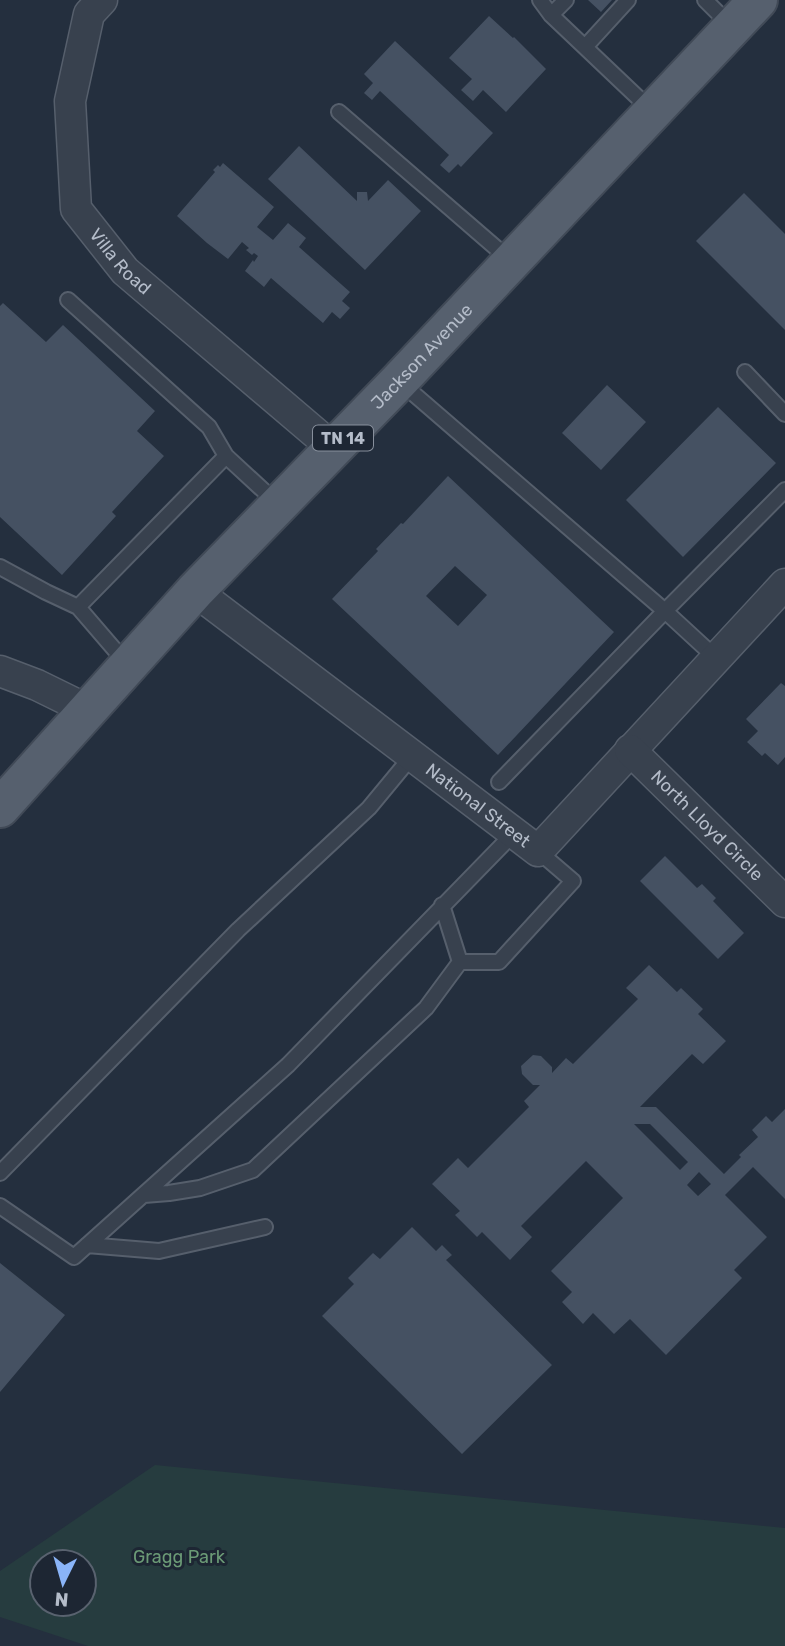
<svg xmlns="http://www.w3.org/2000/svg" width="785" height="1646" viewBox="0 0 785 1646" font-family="Rubik,sans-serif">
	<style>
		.green { fill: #263c3f; fill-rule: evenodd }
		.building { fill: #455162; fill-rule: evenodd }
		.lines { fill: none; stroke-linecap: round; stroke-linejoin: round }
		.service-casing { stroke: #565f6c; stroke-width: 18 }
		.minor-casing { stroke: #565f6c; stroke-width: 33 }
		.primary-casing { stroke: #414a57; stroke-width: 42 }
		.service { stroke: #38414e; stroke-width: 14 }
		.minor { stroke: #38414e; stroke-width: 30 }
		.primary { stroke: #56606e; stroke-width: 38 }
		.labels { text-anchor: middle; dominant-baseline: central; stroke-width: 6; stroke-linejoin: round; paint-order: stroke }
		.shield { fill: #1d2633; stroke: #878f9c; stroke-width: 2 }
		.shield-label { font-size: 16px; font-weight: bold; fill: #b4bcc9 }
		.street-label { font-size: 18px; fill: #b4bcc9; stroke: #1d2633 }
		.park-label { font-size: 18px; fill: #6b9a76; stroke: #1d2633 }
	</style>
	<rect width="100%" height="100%" fill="#242f3e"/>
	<path class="green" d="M 155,1465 L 785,1528 L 785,1646 L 88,1646 L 0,1617 L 0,1571 ZM 84,1562 L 84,1604 L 42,1604 L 42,1562 Z"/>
	<path class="building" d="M 588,0 L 612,0 L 601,12 Z
		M 489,16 L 513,38 L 514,37 L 546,69 L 506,112 L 483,90 L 473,101 L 461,90 L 472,79 L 449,58 Z
		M 395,41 L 493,133 L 461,167 L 458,164 L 449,173 L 440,165 L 449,155 L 380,91 L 372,100 L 364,93 L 373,83 L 364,74 Z
		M 299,146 L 357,201 L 357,192 L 367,192 L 368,201 L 388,180 L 421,211 L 365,270 L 268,179 Z
		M 223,163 L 274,207 L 257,227 L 273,240 L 288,223 L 306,238 L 299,247 L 350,292 L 342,301 L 350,308 L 340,319 L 332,312 L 323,323 L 271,278 L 264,287 L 245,271 L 253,260 L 254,262 L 258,256 L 254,253 L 252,255 L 246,250 L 249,248 L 242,242 L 228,259 L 207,243 L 177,216 L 215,172 L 213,170 L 218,165 L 220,167 Z
		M 744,193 L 785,234 L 785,330 L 696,241 Z
		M 3,303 L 46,342 L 63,325 L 155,411 L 137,431 L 164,456 L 112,512 L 116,516 L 62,575 L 0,517 L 0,306 Z
		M 607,385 L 646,422 L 601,470 L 562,433 Z
		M 718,407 L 776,463 L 683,557 L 626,500 Z
		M 448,476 L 614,632 L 498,755 L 332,599 L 378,551 L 376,549 L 401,523 L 403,524 ZM 455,566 L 487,595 L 458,626 L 426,596 Z
		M 781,683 L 785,686 L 785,757 L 778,765 L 765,753 L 762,756 L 747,742 L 758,731 L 746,719 Z
		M 665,856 L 697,888 L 702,884 L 716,898 L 713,901 L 744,933 L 718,959 L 640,881 Z
		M 649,965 L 677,992 L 681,988 L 703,1009 L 698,1014 L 726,1041 L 703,1064 L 692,1054 L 640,1107 L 656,1107 L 724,1174 L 741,1157 L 739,1155 L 758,1137 L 752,1130 L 766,1116 L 772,1122 L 785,1109 L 785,1199 L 753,1167 L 725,1195 L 767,1237 L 734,1270 L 742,1278 L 666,1355 L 630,1319 L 614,1334 L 593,1313 L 583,1324 L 562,1302 L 572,1292 L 551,1271 L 623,1198 L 586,1161 L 521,1226 L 532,1237 L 510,1260 L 482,1232 L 477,1237 L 455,1215 L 460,1211 L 432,1184 L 458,1158 L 468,1168 L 529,1107 L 524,1101 L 540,1085 L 533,1085 L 522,1074 L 521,1066 L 533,1055 L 541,1056 L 552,1067 L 552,1073 L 566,1058 L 573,1064 L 638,999 L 626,988 ZM 634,1124 L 650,1124 L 688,1162 L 680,1170 ZM 699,1172 L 711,1184 L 698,1196 L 687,1185 Z
		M 412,1227 L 436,1251 L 442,1245 L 452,1255 L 446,1260 L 552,1365 L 462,1454 L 322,1316 L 354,1284 L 348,1278 L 373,1253 L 380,1259 Z
		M 0,1263 L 65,1315 L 0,1392 Z"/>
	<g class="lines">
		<defs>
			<path id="service" d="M 540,0 L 551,15 L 651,110
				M 705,0 L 731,26
				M 551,15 L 566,0
				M 585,47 L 628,0
				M 339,112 L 510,260
				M 68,300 L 209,427 L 226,456 L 278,504
				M 745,372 L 785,414
				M 400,382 L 665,611 L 716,658
				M 0,567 L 46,592 L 78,607 L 127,664
				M 78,607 L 226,456
				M 499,782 L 665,611 L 785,490
				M 442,905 L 460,962
				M 460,962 L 499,962 L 573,881 L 538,851
				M 0,1173 L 238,930 L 369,808 L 412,756
				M 144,1195 L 169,1193 L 200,1188 L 253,1170 L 426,1008 L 460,962
				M 0,1206 L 74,1257 L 288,1065 L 514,833
				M 87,1245 L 159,1251 L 265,1227"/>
			<g id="minor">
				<path id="s1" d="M 102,0 L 89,14 L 70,101 L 76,209 L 125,271 L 333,448"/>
				<path id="s2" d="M 195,591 L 538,851 L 785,584"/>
				<path d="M 0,671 L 37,685 L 88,710"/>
				<path id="s3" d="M 630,750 L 785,902"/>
			</g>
			<g id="primary">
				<path id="s4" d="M 0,808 L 195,591 L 399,381 L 758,0"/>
			</g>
		</defs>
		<use href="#service" class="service-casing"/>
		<use href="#minor" class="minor-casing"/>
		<use href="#primary" class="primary-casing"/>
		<use href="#service" class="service"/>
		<use href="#minor" class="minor"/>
		<use href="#primary" class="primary"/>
	</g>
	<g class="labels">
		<rect class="shield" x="313" y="425.5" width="60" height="25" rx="5"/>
		<g class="shield-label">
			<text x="343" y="438">TN 14</text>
		</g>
		<g class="street-label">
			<text stroke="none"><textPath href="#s1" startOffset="285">Villa Road</textPath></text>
			<text stroke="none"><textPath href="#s4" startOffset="618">Jackson Avenue</textPath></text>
			<text stroke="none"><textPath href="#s2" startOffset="355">National Street</textPath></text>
			<text stroke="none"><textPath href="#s3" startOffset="108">North Lloyd Circle</textPath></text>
		</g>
		<g class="park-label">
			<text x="179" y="1557">Gragg Park</text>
		</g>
	</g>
	<g transform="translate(63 1583) rotate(185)"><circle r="33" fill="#1d2633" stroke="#59626f" stroke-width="2"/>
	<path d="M0-5L12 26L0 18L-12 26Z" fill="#8ab4f8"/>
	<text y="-10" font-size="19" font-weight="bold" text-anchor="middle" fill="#b4bcc9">N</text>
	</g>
</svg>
